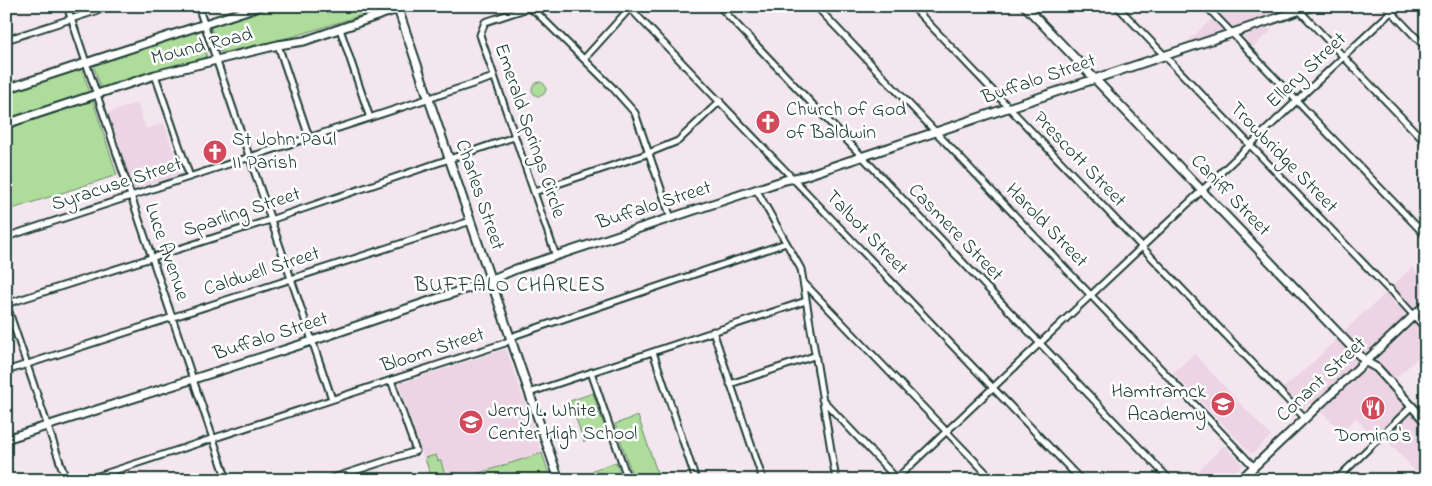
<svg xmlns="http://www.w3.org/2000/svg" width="1432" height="486" viewBox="0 0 1432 486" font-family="'Indie Flower',sans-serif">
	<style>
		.built { fill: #ecd4e4 }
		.green { fill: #aedc9b; stroke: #668c68 }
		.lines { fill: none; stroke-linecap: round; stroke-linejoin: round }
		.street-casing { stroke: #1f3d34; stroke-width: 9 }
		.secondary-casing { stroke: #1f3d34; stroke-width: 11 }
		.street { stroke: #fff; stroke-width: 5 }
		.secondary { stroke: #fff; stroke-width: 7 }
		.labels { text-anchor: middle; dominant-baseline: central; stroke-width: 5; stroke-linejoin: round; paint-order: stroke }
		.street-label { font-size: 20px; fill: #1f3d34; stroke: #fff }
		.poi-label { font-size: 20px; fill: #1f3d34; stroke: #fff; text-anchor: start }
		.neighbourhood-label { font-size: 21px; letter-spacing: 1px; fill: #1f3d34; stroke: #fff }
	</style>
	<rect width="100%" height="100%" fill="#f4e6ef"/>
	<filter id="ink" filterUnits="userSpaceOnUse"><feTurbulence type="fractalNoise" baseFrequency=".02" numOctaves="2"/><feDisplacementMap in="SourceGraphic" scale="10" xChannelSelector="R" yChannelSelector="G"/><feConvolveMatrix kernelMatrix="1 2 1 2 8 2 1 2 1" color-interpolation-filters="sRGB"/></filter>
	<g filter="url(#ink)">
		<path class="built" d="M 1226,6 L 1252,6 L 1254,8 L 1256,6 L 1286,6 L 1297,17 L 1267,27 L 1271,31 L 1253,47 L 1242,35 L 1195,51 L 1190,39 Z
			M 137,103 L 146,129 L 164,123 L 181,174 L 134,189 L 108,113 Z
			M 1412,267 L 1426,282 L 1426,350 L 1393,381 L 1426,422 L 1426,480 L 1424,480 L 1387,441 L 1381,446 L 1356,418 L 1341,432 L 1312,401 L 1303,408 L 1283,388 L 1310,365 L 1365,311 L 1368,310 Z
			M 506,349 L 542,453 L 458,480 L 431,480 L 399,384 Z
			M 1194,354 L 1271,436 L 1252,454 L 1173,373 Z
			M 1224,445 L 1243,465 L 1228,480 L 1189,480 Z"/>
		<path class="green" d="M 269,6 L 388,6 L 388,7 L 295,36 L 226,52 L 220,52 L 210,26 Z
			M 198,29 L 207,56 L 203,59 L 101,89 L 93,64 Z
			M 81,67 L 90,93 L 6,119 L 6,91 Z
			M532 89a7 7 0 1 1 14 0a7 7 0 1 1-14 0Z
			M 93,101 L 117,175 L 6,211 L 6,129 Z
			M 593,393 L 607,434 L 584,442 L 570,401 Z
			M 638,416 L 658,475 L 645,480 L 634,480 L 615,424 Z
			M 542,453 L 551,480 L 458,480 Z
			M 436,455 L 438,461 L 441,461 L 445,476 L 432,480 L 425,458 Z
			M 616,462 L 622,480 L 596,480 L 593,470 Z"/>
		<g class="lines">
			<defs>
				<path id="street" d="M 67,6 L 227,480
					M 198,6 L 332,399
					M 628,6 L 1081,480
					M 719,6 L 1170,480
					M 816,6 L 1254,467
					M 912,6 L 1305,418
					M 1117,6 L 1389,290 L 1390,289 L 1426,329
					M 1206,6 L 1426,236
					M 1295,6 L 1426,143
					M 1386,6 L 1426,48
					M 340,29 L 370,118
					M 6,40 L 111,6
					M 278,45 L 309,137
					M 584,59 L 630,8 L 635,6
					M 155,75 L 190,177
					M 756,189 L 801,269 L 836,480
					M 534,192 L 641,156 L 678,141 L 720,101
					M 6,237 L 494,77
					M 556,256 L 480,35 L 485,22 L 528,8 L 536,12 L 612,87 L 635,113 L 671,218
					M 803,282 L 993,480
					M 6,303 L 66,480
					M 6,304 L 270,220 L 514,137
					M 713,331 L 763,480
					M 653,352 L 696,480
					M 6,371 L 471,221
					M 591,372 L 628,480
					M 730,384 L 814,356
					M 529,393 L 806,301
					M 822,399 L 898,480
					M 86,480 L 505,343 L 516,335 L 786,243
					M 327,480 L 416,451 L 391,380
					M 893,480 L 897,478 L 1391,12
					M 1336,480 L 1412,406"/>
				<path id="secondary" d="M 397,6 L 559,480
					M 1025,6 L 1366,362 L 1377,368 L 1426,422
					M 6,89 L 260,6
					M 6,124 L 155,75 L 278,45 L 304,41 L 406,6
					M 6,439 L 312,341 L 483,283 L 516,269 L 785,180 L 804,176 L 1313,6
					M 1240,480 L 1426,304"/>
			</defs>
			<use href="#street" class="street-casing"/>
			<use href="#secondary" class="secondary-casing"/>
			<use href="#street" class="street"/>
			<use href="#secondary" class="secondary"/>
		</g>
	</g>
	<defs>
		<symbol id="church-disc" viewBox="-11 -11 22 22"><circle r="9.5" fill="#d1495b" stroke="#fff"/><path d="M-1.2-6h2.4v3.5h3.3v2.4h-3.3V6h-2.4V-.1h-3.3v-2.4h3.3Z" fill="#fff"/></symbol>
		<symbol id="school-disc" viewBox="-11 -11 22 22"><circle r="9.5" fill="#d1495b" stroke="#fff"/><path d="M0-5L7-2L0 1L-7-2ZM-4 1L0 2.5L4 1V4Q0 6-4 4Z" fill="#fff"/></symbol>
		<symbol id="restaurant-disc" viewBox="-11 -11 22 22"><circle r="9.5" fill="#d1495b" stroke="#fff"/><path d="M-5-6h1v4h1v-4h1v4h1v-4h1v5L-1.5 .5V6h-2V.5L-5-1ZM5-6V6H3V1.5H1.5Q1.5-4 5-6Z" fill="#fff"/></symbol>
	</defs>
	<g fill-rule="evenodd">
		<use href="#church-disc" x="754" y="108" width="28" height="28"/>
		<use href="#church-disc" x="201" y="138" width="28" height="28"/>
		<use href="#school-disc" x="1209" y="390" width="28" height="28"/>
		<use href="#restaurant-disc" x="1359" y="394" width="28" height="28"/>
		<use href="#school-disc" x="457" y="408" width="28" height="28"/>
	</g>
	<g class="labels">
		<g class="street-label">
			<text transform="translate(202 47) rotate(-14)">Mound Road</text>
			<text transform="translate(1307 71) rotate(-43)">Ellery Street</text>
			<text transform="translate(1039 80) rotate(-19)">Buffalo Street</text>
			<text transform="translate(529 131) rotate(71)">Emerald Springs Circle</text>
			<text transform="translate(1283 158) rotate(46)">Trowbridge Street</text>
			<text transform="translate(1079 160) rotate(46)">Prescott Street</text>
			<text transform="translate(117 185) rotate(-18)">Syracuse Street</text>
			<text transform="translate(479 195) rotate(71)">Charles Street</text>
			<text transform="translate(1230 196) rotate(46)">Caniff Street</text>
			<text transform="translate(654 206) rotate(-18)">Buffalo Street</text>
			<text transform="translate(242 213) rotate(-18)">Sparling Street</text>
			<text transform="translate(1046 226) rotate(46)">Harold Street</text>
			<text transform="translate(866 233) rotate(46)">Talbot Street</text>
			<text transform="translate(955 233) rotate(46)">Casmere Street</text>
			<text transform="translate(166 252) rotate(71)">Luce Avenue</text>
			<text transform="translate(262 272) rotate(-18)">Caldwell Street</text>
			<text transform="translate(271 337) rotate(-18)">Buffalo Street</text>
			<text transform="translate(433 351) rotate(-18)">Bloom Street</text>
			<text transform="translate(1322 380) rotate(-43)">Conant Street</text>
		</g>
		<g class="poi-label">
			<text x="786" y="110">Church of God<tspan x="786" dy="23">of Baldwin</tspan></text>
			<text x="232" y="140">St John Paul<tspan x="232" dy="23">II Parish</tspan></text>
			<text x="1206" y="392" text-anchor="end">Hamtramck<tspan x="1206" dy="23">Academy</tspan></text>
			<text x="488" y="411">Jerry L. White<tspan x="488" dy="23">Center High School</tspan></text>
			<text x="1373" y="436" text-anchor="middle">Domino's</text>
		</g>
		<g class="neighbourhood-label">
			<text x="510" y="286">BUFFALO CHARLES</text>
		</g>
	</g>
	<rect width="1432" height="486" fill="none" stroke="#fff" stroke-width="25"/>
	<rect x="12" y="12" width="1407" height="461" fill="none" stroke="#1f3d34" stroke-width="2" filter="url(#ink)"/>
</svg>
